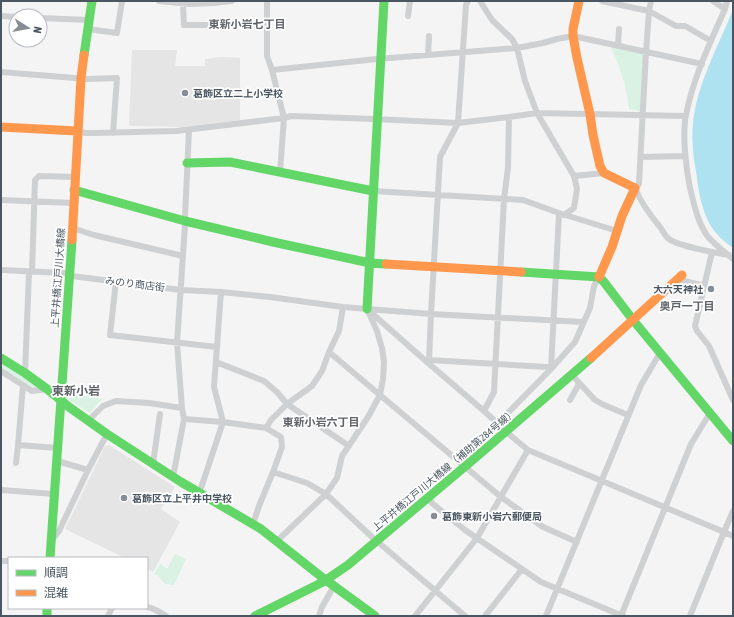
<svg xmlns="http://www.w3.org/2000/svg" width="734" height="617" viewBox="0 0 734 617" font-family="'Asap Condensed','Noto Sans JP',sans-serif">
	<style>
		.education { fill: #e6e5e6 }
		.green { fill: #d9f2e3 }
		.water { fill: #aee2f0 }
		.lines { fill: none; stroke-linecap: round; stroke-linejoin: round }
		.street { stroke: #ced0d2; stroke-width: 6 }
		.fast { stroke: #63d668; stroke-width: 9 }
		.slow { stroke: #ff974d; stroke-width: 9 }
		.poi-dot { fill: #868d94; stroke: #fff; stroke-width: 1.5 }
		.labels { text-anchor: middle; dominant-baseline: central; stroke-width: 3.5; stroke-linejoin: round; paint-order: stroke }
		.poi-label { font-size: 10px; font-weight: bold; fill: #4a5661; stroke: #fff; text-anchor: start }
		.street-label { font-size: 10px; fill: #4a5661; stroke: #fff }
		.neighbourhood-label { font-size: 11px; font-weight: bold; fill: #5f6368; stroke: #fff }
		.quarter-label { font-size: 12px; font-weight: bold; fill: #5f6368; stroke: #fff }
	</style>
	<rect width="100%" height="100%" fill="#f4f4f4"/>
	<path class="education" d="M 132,50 L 177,50 L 175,66 L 205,66 L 205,59 L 222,57 L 240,58 L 240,120 L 183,127 L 131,126 L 129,125 Z
		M 109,445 L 175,487 L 161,509 L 180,522 L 153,572 L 147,569 L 147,558 L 125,558 L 65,529 L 105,446 Z"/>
	<path class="green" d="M 611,47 L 644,53 L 640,111 L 629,109 C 627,87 620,67 611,47 Z
		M 1,362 L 39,387 L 31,388 L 1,369 Z
		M 65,392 L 102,399 L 90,413 L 64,397 Z
		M 175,554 L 186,559 L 174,585 L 165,584 L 158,576 L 154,574 L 160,564 L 167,569 Z"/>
	<path class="water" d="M 733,9 L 733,248 C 728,244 722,240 717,234 C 704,220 699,196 697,178 C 694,160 691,142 693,123 C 697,83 719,46 733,9 Z"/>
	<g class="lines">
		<path class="street" d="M 159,1 L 189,4 L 214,3 L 232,1
			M 267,1 L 267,56 L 272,70 L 284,118 L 280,172
			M 480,1 L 492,20 L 512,39 L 517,48 L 525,81 L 537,113 L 574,176
			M 602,1 L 649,11 L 676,26 L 685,26 L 711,41
			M 651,1 L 649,11 L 646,52 L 639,184 L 635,188 C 641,203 650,215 660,227 C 663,231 665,236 669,239 C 678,246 716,253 729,255
			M 713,1 L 725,9
			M 727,1 L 725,9 C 710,43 693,78 686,115 C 682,135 686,168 690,188 C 694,204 697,220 706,234 C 710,241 726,253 733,259
			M 183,4 L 184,25 L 217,25
			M 1,16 L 16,17
			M 408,16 L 410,1
			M 40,18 L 89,20
			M 88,29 L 117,33 L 122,1
			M 618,46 L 619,29
			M 428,55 L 429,36
			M 272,70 L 377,59 L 517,48 L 543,43 L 557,39 L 573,36 L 702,64
			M 1,72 L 87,79 L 117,78 L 113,133
			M 77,131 L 86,133 L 95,133 L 176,131 L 284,118 L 291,116 L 374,119 L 458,123 L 509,117 L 537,113 L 685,116
			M 641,157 L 685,156
			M 373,191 L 523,200 L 559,213 L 617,231
			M 1,200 L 73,203
			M 564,215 L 574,208 L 577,189 L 574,176 L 604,173
			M 72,228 L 94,235 L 183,256
			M 712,252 L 695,326 L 697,331 L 709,346 L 733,400
			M 1,270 L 64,273 L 72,276 L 181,290 L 221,292 L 270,297 L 343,307 L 431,314 L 583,322
			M 32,272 L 35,180 L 39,176 L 75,177
			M 677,279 L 704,286
			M 116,281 L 110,335 L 217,347
			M 367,309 L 427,362 L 484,411 L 495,421 L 499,426 L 528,450 L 724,532 L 733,511
			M 329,352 L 501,497 L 543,527 L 577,542
			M 429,360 L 431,314 L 440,157 L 458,123 L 466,5 L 468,1
			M 216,362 L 264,381 L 277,392 L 287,404 L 349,446
			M 427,362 L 429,360 L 547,367 L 551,369 L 559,213
			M 1,371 L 32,391 L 47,389
			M 25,373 L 29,272
			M 571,374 L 595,400 L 604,405 L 628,415
			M 23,386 L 18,445 L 58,448
			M 570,400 L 579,384
			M 484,411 L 494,392 L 504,199 L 508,168 L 509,117
			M 184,419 L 223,422 L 266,428 L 281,437 L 282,447 L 273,472 L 259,506 L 253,524
			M 88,421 L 103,406 L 116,401 L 149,403 L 182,408
			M 497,424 L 551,369 L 575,342 L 590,308 L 594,286 L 599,277
			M 266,428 L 271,420 L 287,404 L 312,386 L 322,371 L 329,352 L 339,331 L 343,307
			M 57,461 L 88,470
			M 16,463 L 18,445
			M 153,464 L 160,414
			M 273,472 L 307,483 L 326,494 L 372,537 L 465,616
			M 173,477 L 184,419 L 182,408 L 177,343 L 185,225 L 185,217 L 189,130
			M 1,490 L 54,494
			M 199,494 L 223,422 L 214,387 L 221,292
			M 428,498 L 433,504 L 465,530 L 541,582 L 623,616
			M 52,540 L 59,531 L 88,470 L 107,434
			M 277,541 L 326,494 L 337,478 L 342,456 L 368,417 L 380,395 L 383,379 L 384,362 L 382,348 L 377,331 L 368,311
			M 1,561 L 9,561
			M 147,607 C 154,608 160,612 166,616
			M 108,616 L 112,608
			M 319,616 L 322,607 L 334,586
			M 415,616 L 477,538 L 528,450
			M 485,616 L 522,569
			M 546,616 L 641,385 L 660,353
			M 621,616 L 691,444 L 710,413
			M 690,616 L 724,532 L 733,536"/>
		<path class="fast" d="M 84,55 L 92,1
			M 187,163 L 230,162 L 373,191
			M 74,190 L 185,221 L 273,242 L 370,263 L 386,264
			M 521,272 L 599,277 L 604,282 L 633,320 L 733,441
			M 367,309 L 384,1
			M 1,358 L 25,373 L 47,389 L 69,407 L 107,434 L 181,482 L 261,529 L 323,578 L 375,616
			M 50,558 L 72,240
			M 47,608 L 47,616
			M 255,616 L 323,582 L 348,565 L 475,458 L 591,358"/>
		<path class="slow" d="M 579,1 L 573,29 L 573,36 L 577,58 L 590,114 L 593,135 L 600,166 L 604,173 L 635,188 L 622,216 L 612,247 L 599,277
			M 1,127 L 77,131
			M 72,240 L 81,78 L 84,55
			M 386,264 L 521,272
			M 591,358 L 682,275"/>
	</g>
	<g class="poi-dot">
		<circle cx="185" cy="93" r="4"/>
		<circle cx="711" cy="289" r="4"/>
		<circle cx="124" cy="498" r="4"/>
		<circle cx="434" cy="516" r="4"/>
	</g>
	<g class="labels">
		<g class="poi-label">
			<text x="193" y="93">葛飾区立二上小学校</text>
			<text x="703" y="289" text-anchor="end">大六天神社</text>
			<text x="132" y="498">葛飾区立上平井中学校</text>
			<text x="442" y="516">葛飾東新小岩六郵便局</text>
		</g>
		<g class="street-label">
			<text transform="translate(58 278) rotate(-86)">上平井橋江戸川大橋線</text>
			<text transform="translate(135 284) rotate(7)">みのり商店街</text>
			<text transform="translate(444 470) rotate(-40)">上平井橋江戸川大橋線（補助第284号線）</text>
		</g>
		<g class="neighbourhood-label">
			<text x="247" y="24">東新小岩七丁目</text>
			<text x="687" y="306">奥戸一丁目</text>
			<text x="321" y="422">東新小岩六丁目</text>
		</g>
		<g class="quarter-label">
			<text x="76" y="391">東新小岩</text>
		</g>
	</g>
	<rect width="734" height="617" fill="none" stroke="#4a5661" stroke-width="4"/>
	<rect x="8" y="557" width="140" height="52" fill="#ffffff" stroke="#b7bbc0"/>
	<rect x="16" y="570" width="20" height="6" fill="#63d668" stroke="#b7bbc0"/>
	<text x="44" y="577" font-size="12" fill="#4a5661">順調</text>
	<rect x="16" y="590" width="20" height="6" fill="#ff974d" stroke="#b7bbc0"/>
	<text x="44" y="597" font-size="12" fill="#4a5661">混雑</text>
	<g transform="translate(28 28) rotate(101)"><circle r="19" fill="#ffffff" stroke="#b7bbc0"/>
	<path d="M0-3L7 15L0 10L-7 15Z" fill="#868d94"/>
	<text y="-6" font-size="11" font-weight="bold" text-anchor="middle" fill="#4a5661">N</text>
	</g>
</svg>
